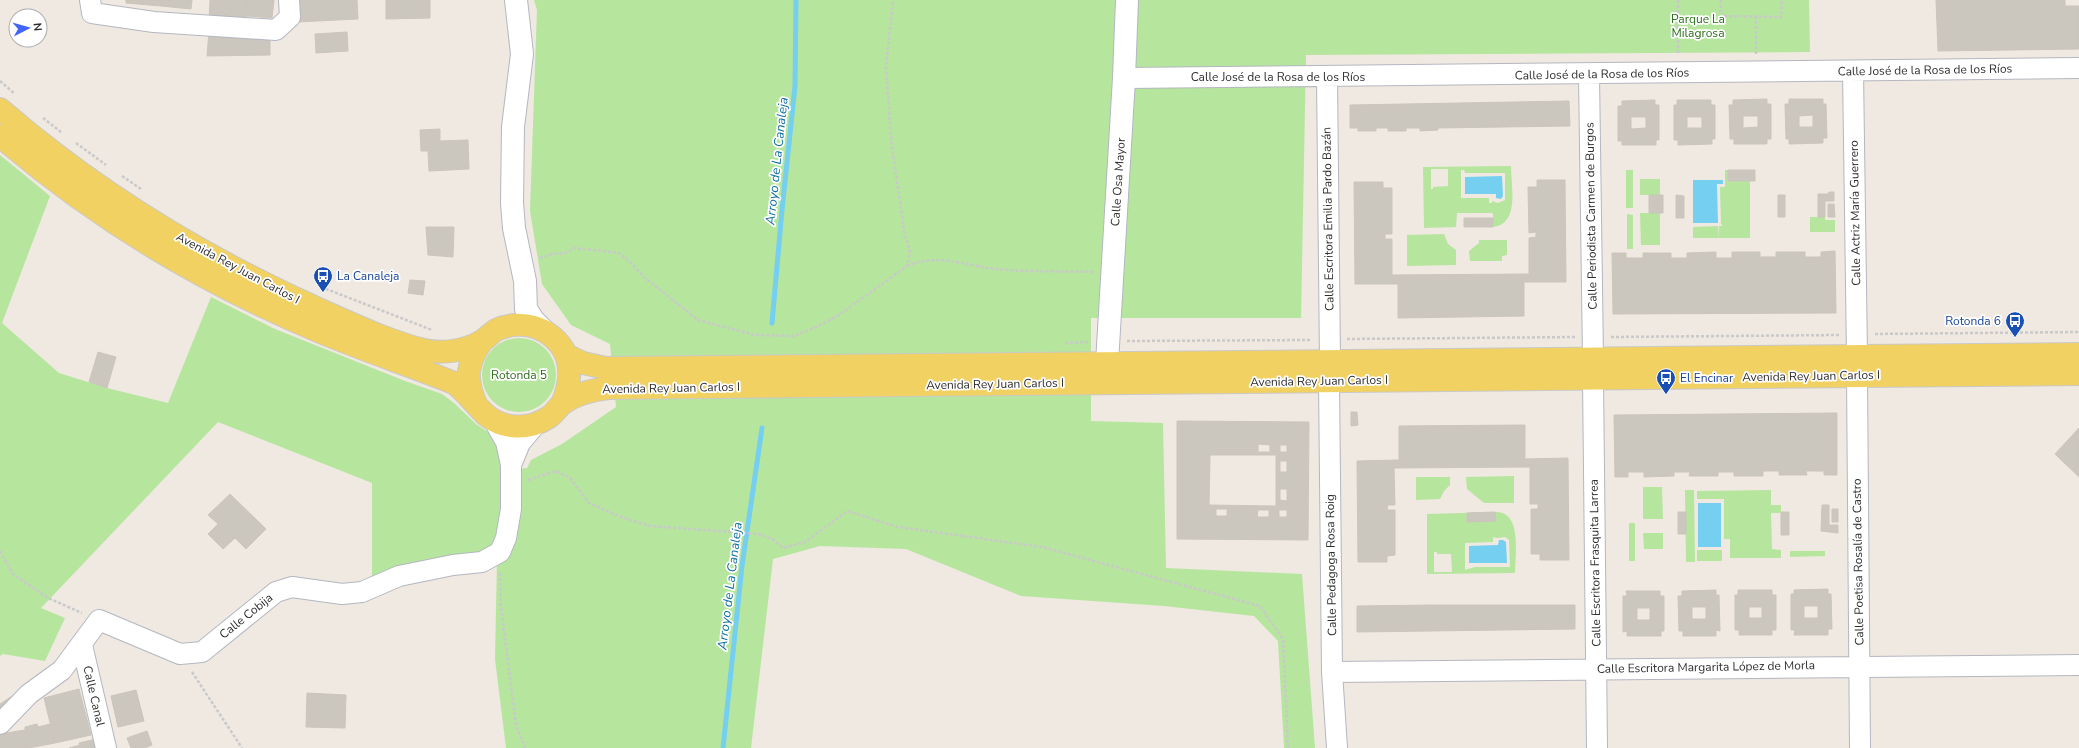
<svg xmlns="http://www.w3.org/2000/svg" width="2079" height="748" viewBox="0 0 2079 748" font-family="'Nunito Sans',sans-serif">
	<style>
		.green { fill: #b6e59e; fill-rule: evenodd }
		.water { fill: #75cff0 }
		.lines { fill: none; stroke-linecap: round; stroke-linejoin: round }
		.stream { stroke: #75cff0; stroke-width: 5 }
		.building { fill: #cbc7bf; stroke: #cbc5ba; fill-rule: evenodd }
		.street-casing { stroke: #b4b7c1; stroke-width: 22 }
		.secondary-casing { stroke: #b4b7c1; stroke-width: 24 }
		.primary-casing { stroke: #c9c9c9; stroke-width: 24 }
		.path { stroke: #c9c9c9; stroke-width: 2.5; stroke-dasharray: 3 2; stroke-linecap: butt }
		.street { stroke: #fff; stroke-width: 20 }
		.secondary { stroke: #fff; stroke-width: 22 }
		.primary { stroke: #f2d163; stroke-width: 22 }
		.labels { text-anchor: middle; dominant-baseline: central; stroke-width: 3.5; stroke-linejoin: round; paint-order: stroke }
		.park-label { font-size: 12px; fill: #2c6e1b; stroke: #fff }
		.street-label { font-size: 12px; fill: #2e2e2e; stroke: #fff }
		.transit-label { font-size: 12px; fill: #164399; stroke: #fff; text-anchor: start }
		.water-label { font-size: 13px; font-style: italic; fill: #0d6fa3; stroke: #fff }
	</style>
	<rect width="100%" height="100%" fill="#efe9e1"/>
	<path class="green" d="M 534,0 L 1809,0 L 1810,52 L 1306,55 L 1301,318 L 1091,318 L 1091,421 L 1163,423 L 1166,568 L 1302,574 L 1315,748 L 1284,748 L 1278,641 L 1254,616 L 1164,606 L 1021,596 L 906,549 L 820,546 L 773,559 L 751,748 L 506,748 L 495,659 L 497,560 L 507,556 L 516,541 L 520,469 L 527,468 L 531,460 L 562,444 L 616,407 L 610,344 L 571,325 L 542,284 L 530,211 L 537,10 Z
		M 0,155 L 50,196 L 2,323 L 59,373 L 107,388 L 168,403 L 211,297 L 275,329 L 405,381 L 442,394 L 454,403 L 476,424 L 488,432 L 495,440 L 502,457 L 501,533 L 492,549 L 372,583 L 372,483 L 218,422 L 41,608 L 65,618 L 45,661 L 3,654 L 0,656 Z
		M 1511,166 C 1511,186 1520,224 1493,227 L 1493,213 L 1457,213 L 1456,227 L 1424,228 L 1423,167 ZM 1431,169 L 1448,169 L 1448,186 L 1433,187 L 1433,189 L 1431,189 ZM 1461,170 L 1464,170 L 1465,173 L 1505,173 L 1505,200 L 1498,203 L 1492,201 L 1492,203 L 1489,203 L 1489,198 L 1461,198 Z
		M 1626,170 L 1633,170 L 1633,208 L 1626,208 Z
		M 1725,170 L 1728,170 L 1728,181 L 1750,181 L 1750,238 L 1719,238 L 1719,226 L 1723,226 L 1721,224 L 1720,187 L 1725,187 Z
		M 1640,179 L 1660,179 L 1660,195 L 1640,195 Z
		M 1640,213 L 1660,213 L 1660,245 L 1641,245 Z
		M 1627,214 L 1633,215 L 1633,249 L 1627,249 Z
		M 1810,217 L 1825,217 L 1825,220 L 1835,220 L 1835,232 L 1810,232 Z
		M 1718,226 L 1719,238 L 1693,238 L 1693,227 Z
		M 1444,234 L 1448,244 L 1456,250 L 1456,265 L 1407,266 L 1407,235 Z
		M 1479,240 L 1507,240 L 1507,255 L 1502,256 L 1502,261 L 1470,261 L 1469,251 L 1479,243 Z
		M482 375a37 37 0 1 1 74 0a37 37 0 1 1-74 0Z
		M 1514,476 L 1514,503 L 1484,503 L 1467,489 L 1466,477 Z
		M 1416,477 L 1450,477 L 1450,485 L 1444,491 L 1440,499 L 1416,500 Z
		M 1643,487 L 1662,487 L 1663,519 L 1643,519 Z
		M 1685,490 L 1694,490 L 1695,562 L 1686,562 Z
		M 1771,490 L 1771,505 L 1781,505 L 1781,513 L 1771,513 L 1772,549 L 1781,550 L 1781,558 L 1730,558 L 1730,539 L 1724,539 L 1724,499 L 1697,499 L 1697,491 Z
		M 1498,512 C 1522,514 1515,556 1515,573 L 1427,574 L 1427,514 ZM 1493,537 L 1497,538 L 1505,537 L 1509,540 L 1510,567 L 1475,567 L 1465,570 L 1465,543 L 1493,542 ZM 1434,552 L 1437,552 L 1437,554 L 1451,554 L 1452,572 L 1434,572 Z
		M 1629,523 L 1635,523 L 1635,561 L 1629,561 Z
		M 1643,533 L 1663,533 L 1663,549 L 1644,549 Z
		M 1697,550 L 1722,550 L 1722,561 L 1697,561 Z
		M 1790,551 L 1825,551 L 1825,556 L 1790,557 Z"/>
	<path class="water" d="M 1502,176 L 1503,196 L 1501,199 L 1496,198 L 1496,194 L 1465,194 L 1465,177 Z
		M 1693,180 L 1723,180 L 1723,184 L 1717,184 L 1718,223 L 1693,223 Z
		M 1698,503 L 1721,503 L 1721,547 L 1698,547 Z
		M 1499,540 L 1503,540 L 1506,542 L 1507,563 L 1469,563 L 1469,546 L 1498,545 Z"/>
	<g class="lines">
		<path class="stream" d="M 772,323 L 782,210 L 795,86 L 796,0
			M 723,748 L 742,566 L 762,428"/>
	</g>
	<path class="building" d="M 126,0 L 162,0 L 161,6 L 126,3 Z
		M 162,0 L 192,0 L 191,9 L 161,6 Z
		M 210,0 L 248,0 L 246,24 L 209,21 Z
		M 248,0 L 274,0 L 272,18 L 247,16 Z
		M 307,0 L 357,0 L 358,19 L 297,22 L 296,1 Z
		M 386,0 L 430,0 L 430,18 L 386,19 Z
		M 1936,0 L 2065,0 L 2065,6 L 2079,6 L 2079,49 L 1938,51 Z
		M 209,31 L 270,33 L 270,55 L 207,56 Z
		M 347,32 L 348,51 L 316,53 L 315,34 Z
		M 1767,99 L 1767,104 L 1771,104 L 1771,139 L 1767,139 L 1767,144 L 1734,144 L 1734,139 L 1730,139 L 1729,105 L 1733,105 L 1733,100 ZM 1743,116 L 1758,116 L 1758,127 L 1743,128 Z
		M 1789,99 L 1823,99 L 1823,104 L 1826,104 L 1827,138 L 1823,138 L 1823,143 L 1789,144 L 1789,139 L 1786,139 L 1785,104 L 1789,104 ZM 1813,115 L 1813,127 L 1799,127 L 1799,116 Z
		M 1655,100 L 1655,105 L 1659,105 L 1659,140 L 1656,140 L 1656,145 L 1622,145 L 1622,141 L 1618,141 L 1618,106 L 1622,106 L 1622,101 ZM 1631,117 L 1646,117 L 1646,128 L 1631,129 Z
		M 1677,100 L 1711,100 L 1711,105 L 1715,105 L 1715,139 L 1712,139 L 1712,144 L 1678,145 L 1678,140 L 1674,140 L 1674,105 L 1677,105 ZM 1687,117 L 1702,117 L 1702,128 L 1687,128 Z
		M 1569,101 L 1570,126 L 1438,128 L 1438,130 L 1420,131 L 1420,128 L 1406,128 L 1406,131 L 1388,131 L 1388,128 L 1376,128 L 1376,131 L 1358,131 L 1358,128 L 1350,128 L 1350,105 Z
		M 440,129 L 440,141 L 468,140 L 469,169 L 429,171 L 428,151 L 421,151 L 420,130 Z
		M 1728,170 L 1755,170 L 1755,181 L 1728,181 Z
		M 1537,180 L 1565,180 L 1566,282 L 1524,282 L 1524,316 L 1398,318 L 1398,284 L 1355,284 L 1354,182 L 1383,182 L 1383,188 L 1392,188 L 1392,234 L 1385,234 L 1385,239 L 1392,239 L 1392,275 L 1529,274 L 1529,238 L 1536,237 L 1536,232 L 1529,233 L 1528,187 L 1537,187 Z
		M 1829,192 L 1834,192 L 1834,201 L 1825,201 L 1825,217 L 1818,217 L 1818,194 L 1828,194 Z
		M 1649,195 L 1663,195 L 1663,213 L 1649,213 Z
		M 1676,195 L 1684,196 L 1684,218 L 1676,218 Z
		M 1778,195 L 1785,195 L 1785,217 L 1778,217 Z
		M 1828,204 L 1834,204 L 1835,217 L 1828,217 Z
		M 1464,218 L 1493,218 L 1493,227 L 1464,227 Z
		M 426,227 L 454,227 L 453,257 L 428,255 Z
		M 1835,251 L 1836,313 L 1613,314 L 1612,253 L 1626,253 L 1626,258 L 1643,258 L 1643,253 L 1671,253 L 1671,258 L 1687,258 L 1687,253 L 1716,252 L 1716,258 L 1732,258 L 1732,252 L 1760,252 L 1760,257 L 1776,257 L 1776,252 L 1805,252 L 1805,257 L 1821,257 L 1821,252 Z
		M 410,280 L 425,281 L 423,295 L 408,293 Z
		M 98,352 L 116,357 L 107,388 L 89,382 Z
		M 1351,412 L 1357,412 L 1358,425 L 1351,426 Z
		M 1837,413 L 1837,475 L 1824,475 L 1824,471 L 1806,471 L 1807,475 L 1779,475 L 1779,471 L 1763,471 L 1763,476 L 1734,476 L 1734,472 L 1718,472 L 1718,476 L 1689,476 L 1690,472 L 1674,472 L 1674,476 L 1644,477 L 1644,472 L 1628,472 L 1628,477 L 1615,477 L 1614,415 Z
		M 1177,421 L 1309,422 L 1308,540 L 1177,539 ZM 1258,444 L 1270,445 L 1270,452 L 1258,452 ZM 1280,445 L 1287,445 L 1287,452 L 1280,452 ZM 1210,455 L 1276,455 L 1276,506 L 1209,505 ZM 1280,461 L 1287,461 L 1287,472 L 1280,472 ZM 1280,489 L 1287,489 L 1287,501 L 1280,500 ZM 1216,509 L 1227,509 L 1227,516 L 1216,516 ZM 1258,510 L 1269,510 L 1269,517 L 1257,517 ZM 1279,510 L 1287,510 L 1287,517 L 1279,517 Z
		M 1525,425 L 1525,459 L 1568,458 L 1569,560 L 1540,560 L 1540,554 L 1531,554 L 1531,509 L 1538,509 L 1538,504 L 1530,504 L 1530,467 L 1394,468 L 1395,505 L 1388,505 L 1387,510 L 1395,510 L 1395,555 L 1387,556 L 1387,562 L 1358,562 L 1357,461 L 1399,460 L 1399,426 Z
		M 2079,428 L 2079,477 L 2055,454 Z
		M 230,494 L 266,529 L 246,549 L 235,538 L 223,549 L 208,534 L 218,524 L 208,515 Z
		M 1822,505 L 1829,505 L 1829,525 L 1838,525 L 1838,533 L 1821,531 Z
		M 1832,509 L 1838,509 L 1838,522 L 1832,522 Z
		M 1495,512 L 1496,521 L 1467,522 L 1467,513 Z
		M 1678,512 L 1686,512 L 1686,534 L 1678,534 Z
		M 1781,512 L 1789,512 L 1789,535 L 1781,535 Z
		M 1828,589 L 1828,594 L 1831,594 L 1832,629 L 1828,629 L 1828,635 L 1794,635 L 1795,630 L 1791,630 L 1791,594 L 1794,594 L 1794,590 ZM 1804,606 L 1818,606 L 1818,618 L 1804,618 Z
		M 1716,590 L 1716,595 L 1719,595 L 1720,631 L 1716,630 L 1716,636 L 1683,636 L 1683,631 L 1679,631 L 1678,596 L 1682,596 L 1682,591 ZM 1692,607 L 1706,607 L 1706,619 L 1692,619 Z
		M 1738,590 L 1772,590 L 1772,595 L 1776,595 L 1776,630 L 1772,630 L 1772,635 L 1739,635 L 1739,630 L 1735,630 L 1735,595 L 1738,595 ZM 1749,607 L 1762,607 L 1762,618 L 1749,618 Z
		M 1626,591 L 1660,591 L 1660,596 L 1664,596 L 1664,631 L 1661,631 L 1661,636 L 1627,636 L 1627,631 L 1623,632 L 1623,596 L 1627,596 ZM 1637,608 L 1650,608 L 1650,620 L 1637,620 Z
		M 1435,605 L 1575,605 L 1575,629 L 1357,632 L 1357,606 Z
		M 79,689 L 91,735 L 55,743 L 44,698 Z
		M 136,690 L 144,721 L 118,727 L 111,696 Z
		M 20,691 L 0,716 L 0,704 Z
		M 307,693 L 346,695 L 345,728 L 306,727 Z
		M 37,724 L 38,727 L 50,724 L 55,743 L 29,748 L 0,748 L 0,734 L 25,730 L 25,727 Z
		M 147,731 L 152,745 L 145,748 L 131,748 L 127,738 Z
		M 96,739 L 98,748 L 69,748 L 80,745 L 79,743 Z"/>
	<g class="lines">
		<defs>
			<path id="street" d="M 90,0 L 92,13 L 154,22 L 276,30 L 290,17 L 289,0
				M 1853,71 L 1857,356
				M 1589,75 L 1593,358
				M 1327,77 L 1330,361
				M 1124,78 L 2079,68
				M 1857,376 L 1860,748
				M 1593,378 L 1597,748
				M 1329,381 L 1332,672 L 1337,748
				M 511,465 L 520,443 L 535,425
				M 82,645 L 106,748
				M 1332,672 L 2079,665
				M 0,724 L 29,694 L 62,670 L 99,620 L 180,654 L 202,652 L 276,592 L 292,587 L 342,594 L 362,592 L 399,576 L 453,565 L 482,562 L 500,552 L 506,538 L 511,509 L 511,465 L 506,442 L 493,419"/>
			<path id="secondary" d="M 516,0 L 522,54 L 513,127 L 512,203 L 514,228 L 525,281 L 526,309 L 533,320 L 543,330
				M 1107,363 L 1124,78 L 1127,0"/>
			<path id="primary" d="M 0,109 C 97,193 208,260 325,312 C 357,326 391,342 424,350 C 443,354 465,351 482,341 C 487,338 491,333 496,330 C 511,323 529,323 544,331 C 573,348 574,376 562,404
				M 0,136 C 94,217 204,283 318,331 C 363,350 409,365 454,383 C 466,392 475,405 486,415 C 504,430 530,430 549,417 C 554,414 557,408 562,404 C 575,394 592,390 608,388 L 2079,374
				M 566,355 L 583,363 L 606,368 L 2079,354
				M 475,402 C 465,377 467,363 482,341"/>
		</defs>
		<use href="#street" class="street-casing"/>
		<use href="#secondary" class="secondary-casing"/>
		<use href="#primary" class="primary-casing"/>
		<path class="path" d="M 1678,0 L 1678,55
			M 1721,0 L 1720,16 L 1781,17 L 1782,0
			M 1756,16 L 1756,54
			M 0,81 L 15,94
			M 43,118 L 61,132
			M 76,143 L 106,165
			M 122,176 L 141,189
			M 540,258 L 552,254 L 565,253 L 575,248 L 619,253 L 628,260 L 644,277 L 698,320 L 755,335 L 794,336 L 818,326 L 839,315 L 907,266 L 910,251 L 905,236 L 892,148 L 886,68 L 893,0
			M 907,266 C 936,253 965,265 995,269 C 1027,272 1061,271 1094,272
			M 321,287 L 432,330
			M 1875,334 L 2079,332
			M 1611,337 L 1840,335
			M 1347,339 L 1576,337
			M 1127,341 L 1312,340
			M 1065,343 L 1090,342
			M 528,480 L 555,471 L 570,478 L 589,503 L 618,516 L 650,526 L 759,534 L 774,540 L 783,548 L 805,542 L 847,511 L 898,527 L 1042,547 L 1260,606 L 1283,639 L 1288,748
			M 0,551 L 13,574 L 48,598 L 82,613
			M 500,573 L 501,607 L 516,725 L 525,748
			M 192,672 L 242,748"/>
		<use href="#street" class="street"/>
		<use href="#secondary" class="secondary"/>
		<use href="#primary" class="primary"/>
	</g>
	<defs>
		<symbol id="bus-pin" viewBox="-11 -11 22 30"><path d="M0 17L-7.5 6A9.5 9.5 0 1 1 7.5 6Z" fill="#1a4fb4" stroke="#fff"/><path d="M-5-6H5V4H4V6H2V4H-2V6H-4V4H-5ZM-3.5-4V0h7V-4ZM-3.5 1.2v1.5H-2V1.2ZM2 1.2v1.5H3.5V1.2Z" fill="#fff"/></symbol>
	</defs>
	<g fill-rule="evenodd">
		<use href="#bus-pin" x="312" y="265" width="22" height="30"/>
		<use href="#bus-pin" x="2004" y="310" width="22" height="30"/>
		<use href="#bus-pin" x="1655" y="367" width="22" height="30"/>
	</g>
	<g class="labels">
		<g class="park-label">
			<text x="1698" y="19">Parque La<tspan x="1698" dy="14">Milagrosa</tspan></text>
			<text x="519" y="375">Rotonda 5</text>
		</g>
		<g class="street-label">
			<text transform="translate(1925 70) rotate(-1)">Calle José de la Rosa de los Ríos</text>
			<text transform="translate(1602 74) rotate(-1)">Calle José de la Rosa de los Ríos</text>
			<text x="1278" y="77">Calle José de la Rosa de los Ríos</text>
			<text transform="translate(1118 182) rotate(-86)">Calle Osa Mayor</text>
			<text transform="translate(1855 213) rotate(-91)">Calle Actriz María Guerrero</text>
			<text transform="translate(1591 216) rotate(-91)">Calle Periodista Carmen de Burgos</text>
			<text transform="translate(1328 219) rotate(-91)">Calle Escritora Emilia Pardo Bazán</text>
			<text transform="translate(238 268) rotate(28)">Avenida Rey Juan Carlos I</text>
			<text transform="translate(1811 376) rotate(-1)">Avenida Rey Juan Carlos I</text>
			<text transform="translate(1319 381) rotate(-1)">Avenida Rey Juan Carlos I</text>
			<text transform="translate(995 384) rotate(-1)">Avenida Rey Juan Carlos I</text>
			<text transform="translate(671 388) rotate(-1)">Avenida Rey Juan Carlos I</text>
			<text transform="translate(1858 562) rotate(-91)">Calle Poetisa Rosalía de Castro</text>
			<text transform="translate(1595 563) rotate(-91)">Calle Escritora Frasquita Larrea</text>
			<text transform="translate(1331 565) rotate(-91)">Calle Pedagoga Rosa Roig</text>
			<text transform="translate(246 616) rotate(-39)">Calle Cobija</text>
			<text transform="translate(1706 667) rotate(-1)">Calle Escritora Margarita López de Morla</text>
			<text transform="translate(94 696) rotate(77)">Calle Canal</text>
		</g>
		<g class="transit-label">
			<text x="337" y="276">La Canaleja</text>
			<text x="2001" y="321" text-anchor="end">Rotonda 6</text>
			<text x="1680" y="378">El Encinar</text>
		</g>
		<g class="water-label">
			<text transform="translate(777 161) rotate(-84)">Arroyo de La Canaleja</text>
			<text transform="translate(730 586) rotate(-83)">Arroyo de La Canaleja</text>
		</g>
	</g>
	<g transform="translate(28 28) rotate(84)"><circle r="19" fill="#ffffff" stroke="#ababab"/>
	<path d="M0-3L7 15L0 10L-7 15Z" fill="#4264fb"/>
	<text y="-6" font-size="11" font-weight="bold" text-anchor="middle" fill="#2e2e2e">N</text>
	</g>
</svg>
